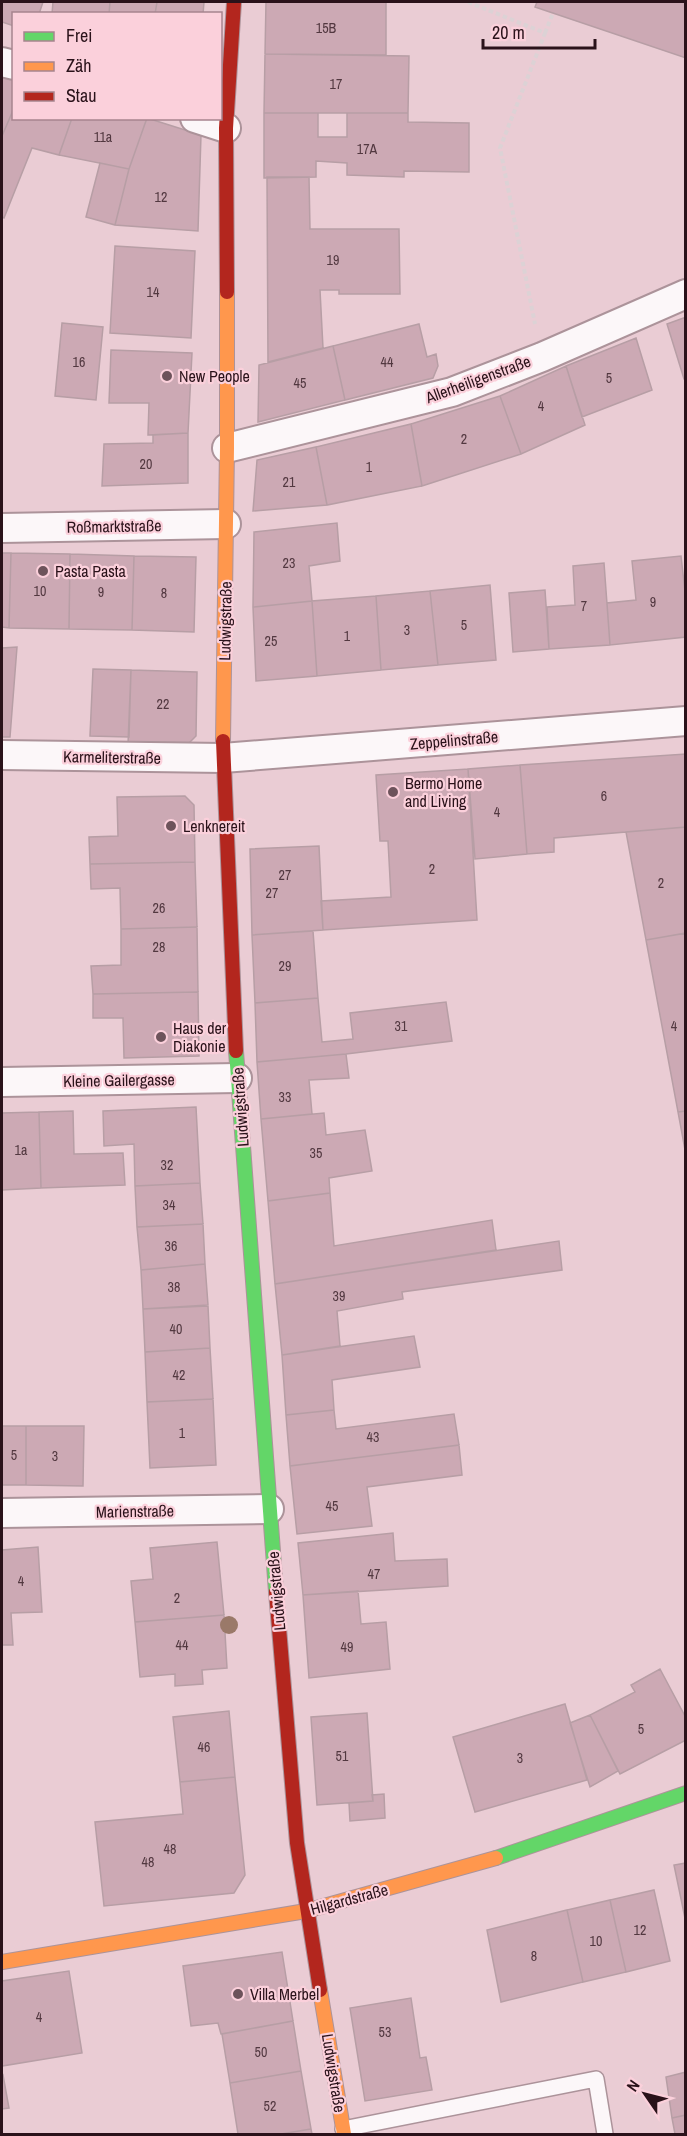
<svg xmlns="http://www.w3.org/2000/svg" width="687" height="2136" viewBox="0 0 687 2136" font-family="'Archivo Narrow',sans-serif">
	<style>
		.building { fill: #cca9b4; stroke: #b79ea5; stroke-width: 1.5 }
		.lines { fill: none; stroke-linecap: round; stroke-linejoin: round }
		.lane-casing { stroke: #ac939a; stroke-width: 18 }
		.street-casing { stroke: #ac939a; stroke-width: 32 }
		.fast-casing { stroke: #ac939a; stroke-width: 16 }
		.slow-casing { stroke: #ac939a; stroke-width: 16 }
		.jam-casing { stroke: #ac939a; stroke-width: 16 }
		.path { stroke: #dcd2d5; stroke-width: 4; stroke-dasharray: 4.5 3; stroke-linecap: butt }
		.lane { stroke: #fcf7f9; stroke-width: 15 }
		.street { stroke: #fcf7f9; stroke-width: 28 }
		.fast { stroke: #63d668; stroke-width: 14 }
		.slow { stroke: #ff974d; stroke-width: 14 }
		.jam { stroke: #b3261e; stroke-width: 14 }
		.tree { fill: #9a7969 }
		.poi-dot { fill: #6d535b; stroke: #fbd0db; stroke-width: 2 }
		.labels { text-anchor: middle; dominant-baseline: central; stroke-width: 4.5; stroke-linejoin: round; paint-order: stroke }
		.number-label { font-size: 14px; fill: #523840 }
		.poi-label { font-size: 16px; fill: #2a121a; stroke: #fbd0db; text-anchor: start }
		.street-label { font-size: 16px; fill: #2a121a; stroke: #fbd0db }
	</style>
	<rect width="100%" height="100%" fill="#eaccd4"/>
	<path class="building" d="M 2,2 L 43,2 L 39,14 L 14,14 L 14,26 L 2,22 Z
		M 53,2 L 110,2 L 109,14 L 52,14 Z
		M 110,2 L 157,2 L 155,14 L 109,14 Z
		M 157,2 L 204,2 L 203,14 L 155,14 Z
		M 266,2 L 386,2 L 386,55 L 265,54 Z
		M 537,2 L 686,2 L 686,58 L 535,7 Z
		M 265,54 L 409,56 L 408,113 L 264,113 Z
		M 2,77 L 14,80 L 14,108 L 2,136 Z
		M 14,108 L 14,118 L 72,118 L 59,155 L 32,148 L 4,218 L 2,217 L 2,136 Z
		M 264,113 L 318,113 L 318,137 L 347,137 L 347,113 L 408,113 L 408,122 L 469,123 L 469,172 L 404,171 L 404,177 L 347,175 L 347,163 L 316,161 L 316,177 L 264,178 Z
		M 72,118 L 147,118 L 129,169 L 59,155 Z
		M 147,118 L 201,135 L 198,231 L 115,225 L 129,169 Z
		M 100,163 L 129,169 L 115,225 L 86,217 Z
		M 267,177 L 309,177 L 310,229 L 399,229 L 400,294 L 339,294 L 339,290 L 320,290 L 323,348 L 268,362 Z
		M 115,246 L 195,251 L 191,338 L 110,333 Z
		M 686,317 L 686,379 L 684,379 L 667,324 Z
		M 62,323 L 103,327 L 96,400 L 55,396 Z
		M 419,324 L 427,357 L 436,354 L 438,366 L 433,378 L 345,400 L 333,346 Z
		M 636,338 L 652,390 L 582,417 L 566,366 Z
		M 333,346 L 345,400 L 258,422 L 259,365 Z
		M 111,350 L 192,353 L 188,433 L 148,435 L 149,403 L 109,403 Z
		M 566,366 L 585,425 L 521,454 L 500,396 Z
		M 500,396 L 521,454 L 422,486 L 411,424 Z
		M 411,424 L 422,486 L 327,505 L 316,447 Z
		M 188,433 L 188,483 L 102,486 L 104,444 L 153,443 L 153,435 Z
		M 316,447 L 327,505 L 253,511 L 257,460 Z
		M 337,523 L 340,561 L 309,566 L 312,601 L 253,607 L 254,532 Z
		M 2,553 L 11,553 L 9,628 L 2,627 Z
		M 11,553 L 70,554 L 69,629 L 9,628 Z
		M 70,554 L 134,556 L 132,630 L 69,629 Z
		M 134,556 L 196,557 L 194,632 L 132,630 Z
		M 681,556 L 686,600 L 686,637 L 610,645 L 607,603 L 636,600 L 632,561 Z
		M 604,563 L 610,645 L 549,649 L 547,607 L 575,605 L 573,566 Z
		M 490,585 L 496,660 L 438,665 L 430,591 Z
		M 545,590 L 549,649 L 513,652 L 509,593 Z
		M 430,591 L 438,665 L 381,670 L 376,596 Z
		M 376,596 L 381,670 L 317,676 L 312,601 Z
		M 312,601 L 317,676 L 256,681 L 253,607 Z
		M 17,647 L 10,737 L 2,737 L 2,648 Z
		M 93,669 L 131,670 L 129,737 L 90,736 Z
		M 131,670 L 197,672 L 196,736 L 186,746 L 128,744 Z
		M 686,754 L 686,827 L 554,838 L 554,852 L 527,854 L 520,765 Z
		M 520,765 L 527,854 L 475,859 L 468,769 Z
		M 468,769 L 477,920 L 323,930 L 321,901 L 391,897 L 388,841 L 380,841 L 376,775 Z
		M 185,796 L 194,805 L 195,862 L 90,864 L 89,837 L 118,836 L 117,797 Z
		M 686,827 L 686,933 L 646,940 L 626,832 Z
		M 319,846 L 323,930 L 252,935 L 250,849 Z
		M 195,862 L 197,927 L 121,929 L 120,888 L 91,889 L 90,864 Z
		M 197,927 L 198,992 L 93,994 L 91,966 L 121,965 L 121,929 Z
		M 313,931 L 318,998 L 255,1003 L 252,935 Z
		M 686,933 L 686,1111 L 678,1112 L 646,940 Z
		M 198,992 L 199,1056 L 124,1058 L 123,1018 L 93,1018 L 93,994 Z
		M 318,998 L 322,1042 L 353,1039 L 350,1013 L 446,1002 L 452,1041 L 346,1054 L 257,1062 L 255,1003 Z
		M 346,1054 L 349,1078 L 309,1080 L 312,1114 L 261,1119 L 257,1062 Z
		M 196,1107 L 200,1183 L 135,1186 L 134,1144 L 104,1146 L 103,1111 Z
		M 73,1111 L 74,1154 L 123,1153 L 125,1185 L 41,1188 L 39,1112 Z
		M 686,1111 L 686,1155 L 678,1112 Z
		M 39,1112 L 41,1188 L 2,1190 L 2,1113 Z
		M 324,1113 L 326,1135 L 365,1130 L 372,1171 L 329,1178 L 330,1193 L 268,1201 L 261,1119 Z
		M 200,1183 L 203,1224 L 137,1227 L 135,1186 Z
		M 330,1193 L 334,1246 L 492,1220 L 496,1250 L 275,1284 L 268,1201 Z
		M 203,1224 L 205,1264 L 141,1270 L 137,1227 Z
		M 559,1241 L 562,1270 L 402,1292 L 403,1299 L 337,1311 L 340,1346 L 282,1355 L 275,1284 Z
		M 205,1264 L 208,1305 L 143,1309 L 141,1270 Z
		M 208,1306 L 210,1348 L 145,1352 L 143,1309 Z
		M 414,1336 L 420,1367 L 332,1380 L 334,1410 L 286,1415 L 282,1355 Z
		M 210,1348 L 213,1399 L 147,1402 L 145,1352 Z
		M 213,1399 L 216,1465 L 150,1468 L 147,1402 Z
		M 334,1410 L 336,1429 L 454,1414 L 459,1445 L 290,1466 L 286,1415 Z
		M 2,1426 L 26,1426 L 26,1485 L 2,1485 Z
		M 26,1426 L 84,1426 L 83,1486 L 26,1485 Z
		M 459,1445 L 462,1475 L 367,1487 L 372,1526 L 297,1534 L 290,1466 Z
		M 393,1533 L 395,1561 L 447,1559 L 448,1586 L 303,1595 L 298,1543 Z
		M 217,1542 L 224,1615 L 135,1622 L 131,1581 L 153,1579 L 150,1548 Z
		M 38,1547 L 42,1612 L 11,1613 L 13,1645 L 2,1645 L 2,1550 Z
		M 358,1591 L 361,1624 L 386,1622 L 390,1669 L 309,1678 L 303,1595 Z
		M 224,1615 L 227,1668 L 202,1670 L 203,1684 L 175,1686 L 175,1674 L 140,1677 L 135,1622 Z
		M 660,1669 L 686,1718 L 686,1740 L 620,1774 L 590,1715 L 635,1692 L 631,1685 Z
		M 565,1704 L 587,1780 L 475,1812 L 453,1737 Z
		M 229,1711 L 235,1777 L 180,1782 L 173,1717 Z
		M 367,1713 L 373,1801 L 317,1805 L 311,1717 Z
		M 590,1715 L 618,1771 L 590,1787 L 570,1723 Z
		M 235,1777 L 245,1875 L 234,1893 L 104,1906 L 95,1822 L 183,1814 L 180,1782 Z
		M 384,1794 L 385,1818 L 350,1821 L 349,1803 L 373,1801 L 372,1795 Z
		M 686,1863 L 686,1923 L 674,1865 Z
		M 654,1890 L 670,1961 L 626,1972 L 610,1900 Z
		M 610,1900 L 626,1972 L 583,1982 L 567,1910 Z
		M 567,1910 L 583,1982 L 501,2002 L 487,1930 Z
		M 282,1952 L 293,2021 L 221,2034 L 218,2023 L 191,2026 L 183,1966 Z
		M 69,1971 L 82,2053 L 2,2066 L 2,1981 Z
		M 411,1998 L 420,2058 L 426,2057 L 432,2090 L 365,2101 L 350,2008 Z
		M 293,2021 L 301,2071 L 230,2083 L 222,2034 Z
		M 301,2071 L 311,2129 L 281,2134 L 238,2134 L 230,2083 Z
		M 686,2072 L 686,2115 L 672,2118 L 666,2077 Z
		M 3,2075 L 9,2108 L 2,2109 L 2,2076 Z
		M 686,2115 L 686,2134 L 675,2134 L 672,2118 Z
		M 311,2129 L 312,2134 L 281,2134 Z"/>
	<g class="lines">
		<defs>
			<path id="lane" d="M 343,2129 L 596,2079 L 605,2134"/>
			<path id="street" d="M 2,62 L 14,65
				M 195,118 L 226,128
				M 227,448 L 452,392 L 542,357 L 686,294
				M 2,528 L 226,524
				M 2,755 L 223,758 L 686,721
				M 2,1082 L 237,1078
				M 2,1513 L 269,1509"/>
			<path id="fast" d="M 236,1051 L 276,1592
				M 496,1858 L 686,1793"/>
			<path id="slow" d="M 223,741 L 227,448 L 227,292
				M 2,1962 L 306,1911 L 496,1858
				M 320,1990 L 344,2134"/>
			<path id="jam" d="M 227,292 L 226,128 L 234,2
				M 223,741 L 236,1051
				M 276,1592 L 297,1843 L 320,1990"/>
		</defs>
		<use href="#lane" class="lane-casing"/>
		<use href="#street" class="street-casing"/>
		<use href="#fast" class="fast-casing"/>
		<use href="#slow" class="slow-casing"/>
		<use href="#jam" class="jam-casing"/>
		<path class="path" d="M 468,2 L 545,33 L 500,148 L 535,324
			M 545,33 L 553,13"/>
		<use href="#lane" class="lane"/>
		<use href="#street" class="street"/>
		<use href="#fast" class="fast"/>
		<use href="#slow" class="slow"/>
		<use href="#jam" class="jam"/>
	</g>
	<circle class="tree" cx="229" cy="1625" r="9"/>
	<g class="poi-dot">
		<circle cx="167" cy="376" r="6"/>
		<circle cx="43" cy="571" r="6"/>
		<circle cx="393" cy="792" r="6"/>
		<circle cx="171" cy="826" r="6"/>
		<circle cx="161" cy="1037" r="6"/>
		<circle cx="238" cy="1994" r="6"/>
	</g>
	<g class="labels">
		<g class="number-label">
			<text x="326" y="28">15B</text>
			<text x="336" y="84">17</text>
			<text x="103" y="137">11a</text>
			<text x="367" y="149">17A</text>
			<text x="161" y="197">12</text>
			<text x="333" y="260">19</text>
			<text x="153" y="292">14</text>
			<text x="79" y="362">16</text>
			<text x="387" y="362">44</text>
			<text x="609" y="378">5</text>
			<text x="300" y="383">45</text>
			<text x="541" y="406">4</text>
			<text x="464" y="439">2</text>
			<text x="146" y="464">20</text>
			<text x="369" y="467">1</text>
			<text x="289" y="482">21</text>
			<text x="289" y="563">23</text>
			<text x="40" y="591">10</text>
			<text x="101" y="592">9</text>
			<text x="164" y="593">8</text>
			<text x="653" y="602">9</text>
			<text x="584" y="606">7</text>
			<text x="464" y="625">5</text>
			<text x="407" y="630">3</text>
			<text x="347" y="636">1</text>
			<text x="271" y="641">25</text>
			<text x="163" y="704">22</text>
			<text x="604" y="796">6</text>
			<text x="497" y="812">4</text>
			<text x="432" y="869">2</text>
			<text x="285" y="875">27</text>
			<text x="661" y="883">2</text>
			<text x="272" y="893">27</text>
			<text x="159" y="908">26</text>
			<text x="159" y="947">28</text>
			<text x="285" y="966">29</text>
			<text x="401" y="1026">31</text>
			<text x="674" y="1026">4</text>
			<text x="285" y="1097">33</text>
			<text x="21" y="1150">1a</text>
			<text x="316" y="1153">35</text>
			<text x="167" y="1165">32</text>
			<text x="169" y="1205">34</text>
			<text x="171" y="1246">36</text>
			<text x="174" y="1287">38</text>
			<text x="339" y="1296">39</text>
			<text x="176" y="1329">40</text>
			<text x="179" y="1375">42</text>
			<text x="182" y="1433">1</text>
			<text x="373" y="1437">43</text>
			<text x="14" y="1455">5</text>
			<text x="55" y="1456">3</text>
			<text x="332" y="1506">45</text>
			<text x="374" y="1574">47</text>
			<text x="21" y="1581">4</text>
			<text x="177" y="1598">2</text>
			<text x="182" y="1645">44</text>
			<text x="347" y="1647">49</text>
			<text x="641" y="1729">5</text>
			<text x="204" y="1747">46</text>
			<text x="342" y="1756">51</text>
			<text x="520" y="1758">3</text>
			<text x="170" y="1849">48</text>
			<text x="148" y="1862">48</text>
			<text x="640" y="1930">12</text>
			<text x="596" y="1941">10</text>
			<text x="534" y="1956">8</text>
			<text x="39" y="2017">4</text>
			<text x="385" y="2032">53</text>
			<text x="261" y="2052">50</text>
			<text x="270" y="2106">52</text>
		</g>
		<g class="poi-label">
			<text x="179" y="376">New People</text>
			<text x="55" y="571">Pasta Pasta</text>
			<text x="405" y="783">Bermo Home<tspan x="405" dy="18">and Living</tspan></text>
			<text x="183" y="826">Lenknereit</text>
			<text x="173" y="1028">Haus der<tspan x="173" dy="18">Diakonie</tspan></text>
			<text x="250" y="1994">Villa Merbel</text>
		</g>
		<g class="street-label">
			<text transform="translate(478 379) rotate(-20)">Allerheiligenstraße</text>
			<text transform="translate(114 526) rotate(-1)">Roßmarktstraße</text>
			<text transform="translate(225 621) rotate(-89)">Ludwigstraße</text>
			<text transform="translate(454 740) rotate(-5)">Zeppelinstraße</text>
			<text transform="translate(112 757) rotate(1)">Karmeliterstraße</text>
			<text transform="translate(119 1080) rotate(-1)">Kleine Gailergasse</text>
			<text transform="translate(240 1107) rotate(-94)">Ludwigstraße</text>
			<text transform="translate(135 1511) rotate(-1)">Marienstraße</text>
			<text transform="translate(276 1591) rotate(-95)">Ludwigstraße</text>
			<text transform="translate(349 1899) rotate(-15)">Hilgardstraße</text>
			<text transform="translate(334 2073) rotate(81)">Ludwigstraße</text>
		</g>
	</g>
	<rect width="687" height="2136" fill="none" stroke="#2a121a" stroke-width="6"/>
	<rect x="12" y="12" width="210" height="108" fill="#fbd0db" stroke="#a7848e" stroke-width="1.5"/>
	<rect x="24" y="32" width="30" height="9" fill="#63d668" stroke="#a7848e" stroke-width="1.5"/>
	<text x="66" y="42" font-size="18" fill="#2a121a">Frei</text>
	<rect x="24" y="62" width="30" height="9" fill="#ff974d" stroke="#a7848e" stroke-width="1.5"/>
	<text x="66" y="72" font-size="18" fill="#2a121a">Zäh</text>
	<rect x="24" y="92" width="30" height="9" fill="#b3261e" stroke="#a7848e" stroke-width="1.5"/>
	<text x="66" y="102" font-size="18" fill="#2a121a">Stau</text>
	<g transform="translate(645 2094) rotate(305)" stroke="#fbd0db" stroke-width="4.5" paint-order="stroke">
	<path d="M0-4.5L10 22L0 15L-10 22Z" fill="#2a121a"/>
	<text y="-9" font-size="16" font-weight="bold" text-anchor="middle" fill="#2a121a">N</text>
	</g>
	<path d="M483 39v9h112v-9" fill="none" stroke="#2a121a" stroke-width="3"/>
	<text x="492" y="39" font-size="18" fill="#2a121a" stroke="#fbd0db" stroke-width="4.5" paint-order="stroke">20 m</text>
</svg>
